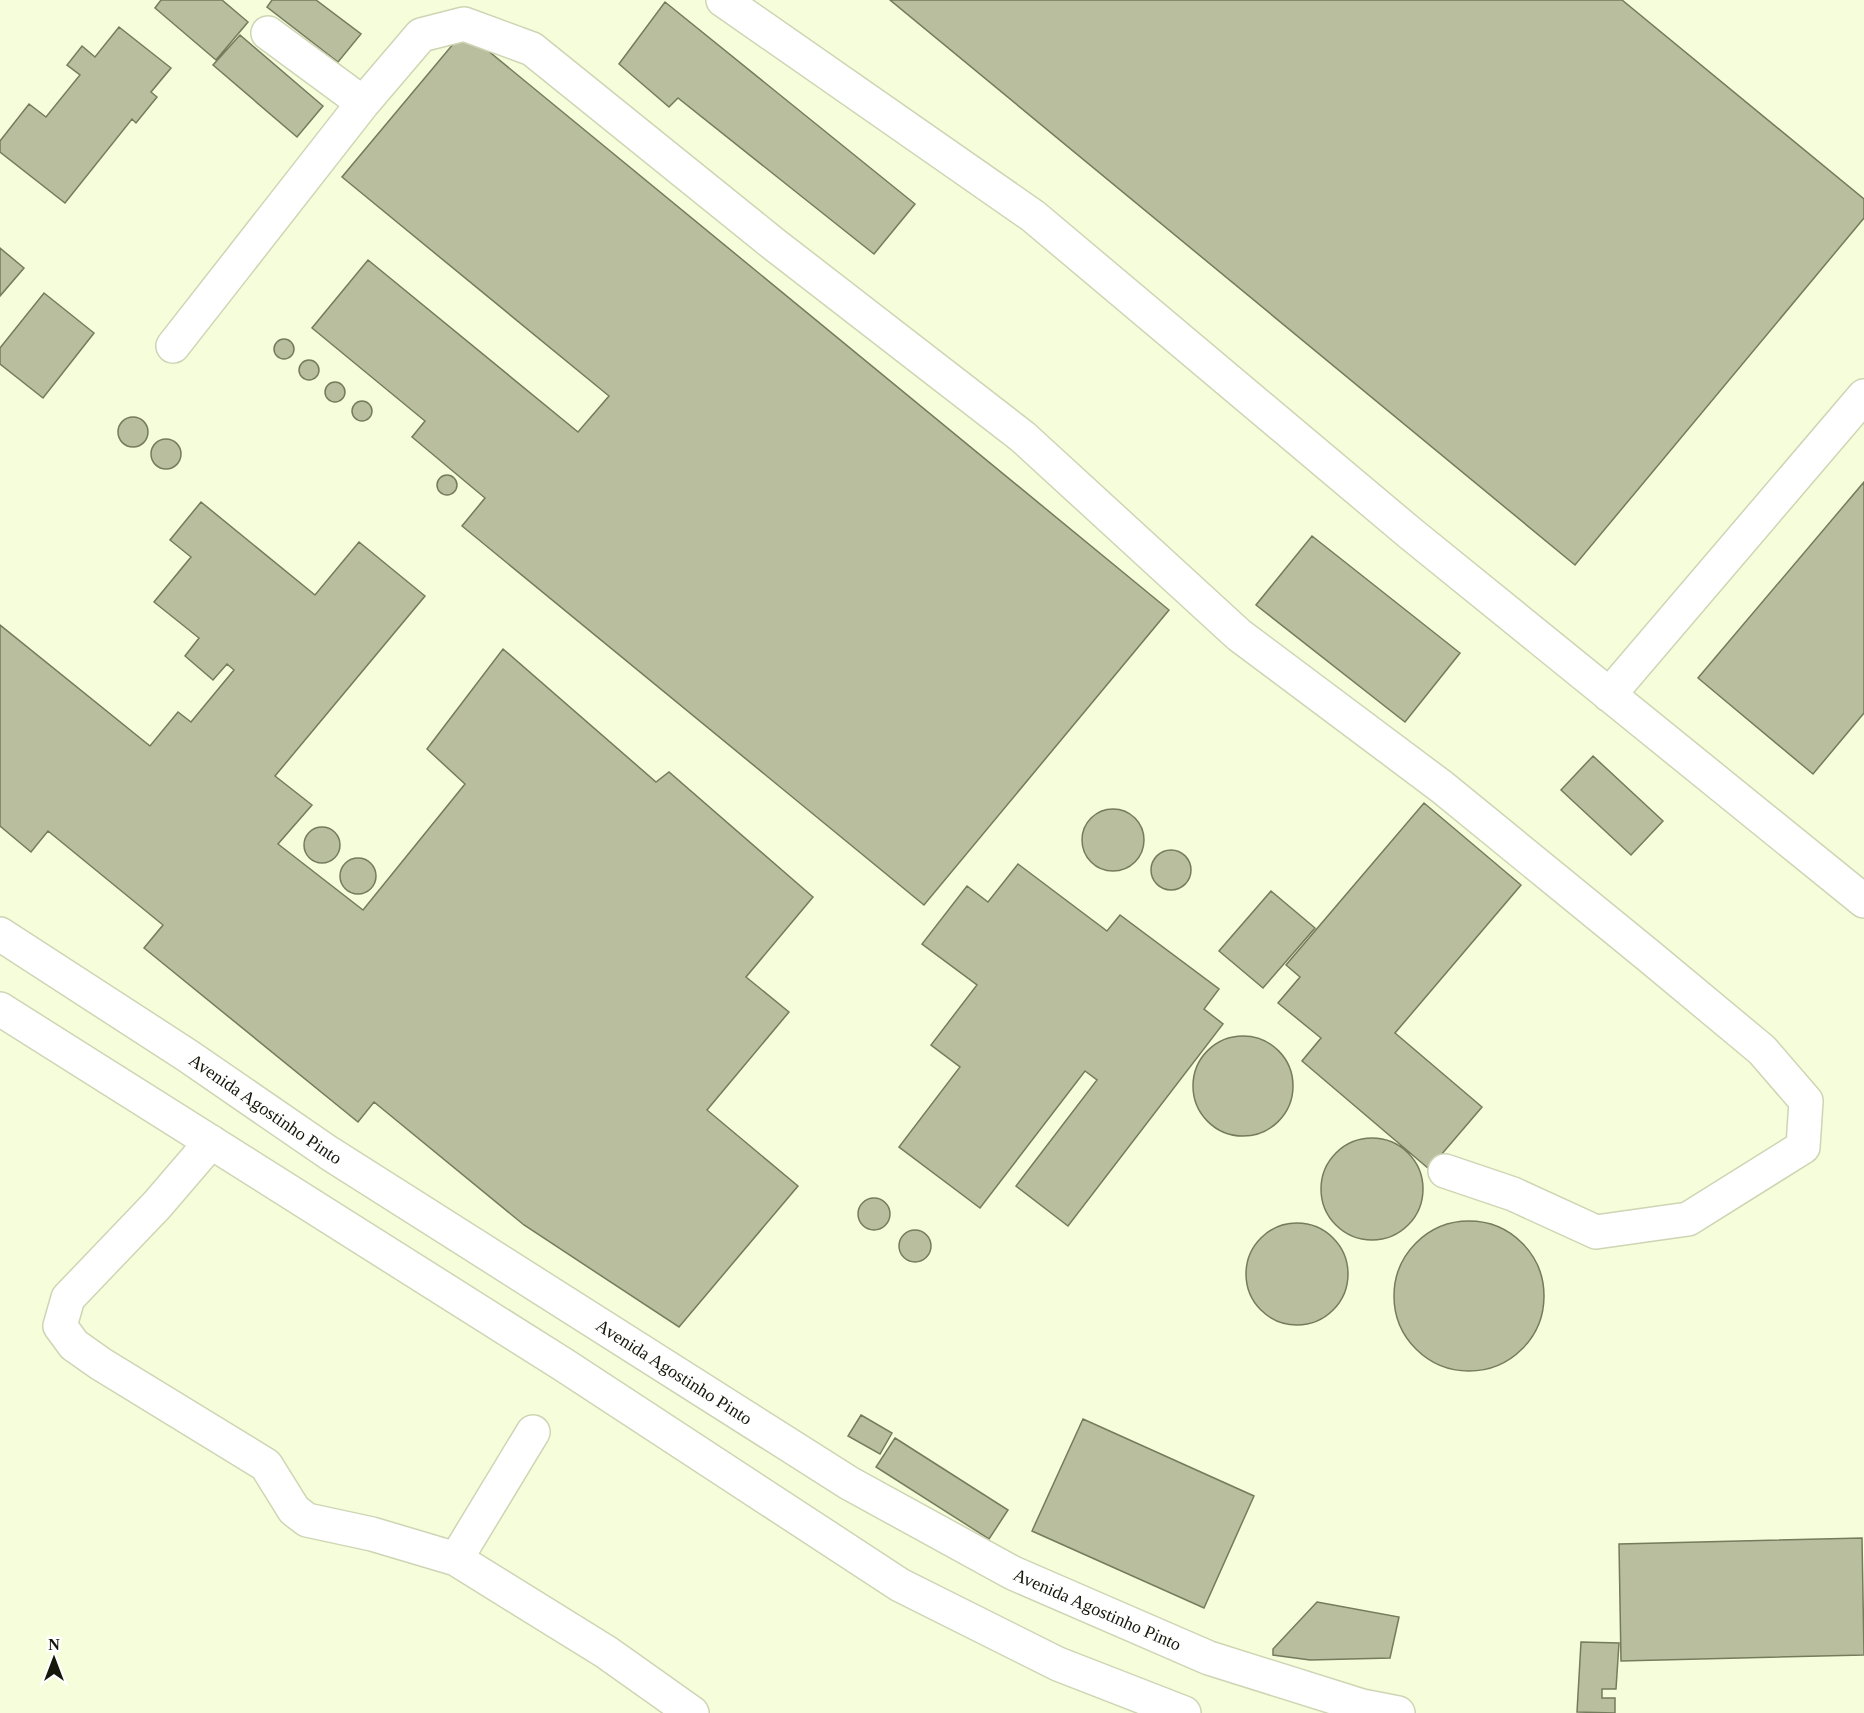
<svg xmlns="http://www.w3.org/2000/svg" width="1864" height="1713" viewBox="0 0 1864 1713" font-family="'Times New Roman',serif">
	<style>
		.building { fill: #b8be9e; stroke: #757b5d; stroke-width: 1.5 }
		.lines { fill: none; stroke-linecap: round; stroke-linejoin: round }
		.minor-casing { stroke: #ced5b4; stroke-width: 36 }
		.major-casing { stroke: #ced5b4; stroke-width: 36 }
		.minor { stroke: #fff; stroke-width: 33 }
		.major { stroke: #fff; stroke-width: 33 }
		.labels { text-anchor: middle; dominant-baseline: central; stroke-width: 4.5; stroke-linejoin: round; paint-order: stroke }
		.street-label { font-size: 18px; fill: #15170b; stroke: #fff }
	</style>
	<rect width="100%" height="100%" fill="#f6fddb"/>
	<path class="building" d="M 161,0 L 222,0 L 248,22 L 216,60 L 155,8 Z
		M 272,0 L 316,0 L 361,34 L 338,62 L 267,7 Z
		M 890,0 L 1622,0 L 1864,199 L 1864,218 L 1575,565 Z
		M 665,2 L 915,204 L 874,254 L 678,98 L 669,107 L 619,64 Z
		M 119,27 L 171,68 L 151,92 L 157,97 L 136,123 L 132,119 L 65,203 L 0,152 L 0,141 L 29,104 L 46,117 L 80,75 L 67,65 L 82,46 L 95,57 Z
		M 464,31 L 1169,610 L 924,905 L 462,526 L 485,498 L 412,437 L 425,421 L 312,328 L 368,260 L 578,432 L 609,396 L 342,177 Z
		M 240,35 L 323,106 L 297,137 L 213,65 Z
		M 0,248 L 24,268 L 0,296 Z
		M 44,293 L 94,333 L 43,398 L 0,364 L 0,348 Z
		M274 349a10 10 0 1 1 20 0a10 10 0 1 1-20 0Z
		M299 370a10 10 0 1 1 20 0a10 10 0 1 1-20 0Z
		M325 392a10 10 0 1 1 20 0a10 10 0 1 1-20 0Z
		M352 411a10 10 0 1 1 20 0a10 10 0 1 1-20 0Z
		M118 432a15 15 0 1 1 30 0a15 15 0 1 1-30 0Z
		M151 454a15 15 0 1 1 30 0a15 15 0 1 1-30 0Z
		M437 485a10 10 0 1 1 20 0a10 10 0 1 1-20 0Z
		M 1864,482 L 1864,713 L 1813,774 L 1698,678 Z
		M 201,502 L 315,595 L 359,542 L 425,596 L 275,776 L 312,805 L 278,844 L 363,910 L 465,784 L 427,749 L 503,649 L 656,782 L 669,772 L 813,897 L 746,977 L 789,1012 L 707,1110 L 798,1186 L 679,1327 L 524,1225 L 374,1102 L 358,1122 L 144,948 L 163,925 L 48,831 L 31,852 L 0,826 L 0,625 L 150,746 L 178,712 L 191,722 L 234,670 L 227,664 L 213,680 L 185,656 L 199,638 L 154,602 L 191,557 L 170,540 Z
		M 1312,536 L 1460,653 L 1405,722 L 1256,605 Z
		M 1593,756 L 1663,821 L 1631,855 L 1561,790 Z
		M 1424,803 L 1521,885 L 1395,1033 L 1482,1107 L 1429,1169 L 1302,1061 L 1321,1038 L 1278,1003 L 1300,977 L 1286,965 Z
		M1082 840a31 31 0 1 1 62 0a31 31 0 1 1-62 0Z
		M304 845a18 18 0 1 1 36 0a18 18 0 1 1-36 0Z
		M1151 870a20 20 0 1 1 40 0a20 20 0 1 1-40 0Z
		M340 876a18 18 0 1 1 36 0a18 18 0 1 1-36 0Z
		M 1018,864 L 1107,931 L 1120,915 L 1219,989 L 1204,1009 L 1223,1024 L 1068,1226 L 1016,1186 L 1097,1080 L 1085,1071 L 980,1208 L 899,1147 L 960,1067 L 931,1045 L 977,985 L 922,944 L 967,886 L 988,902 Z
		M 1271,891 L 1315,928 L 1263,988 L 1219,951 Z
		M1193 1086a50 50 0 1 1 100 0a50 50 0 1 1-100 0Z
		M1321 1189a51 51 0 1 1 102 0a51 51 0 1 1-102 0Z
		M858 1214a16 16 0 1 1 32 0a16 16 0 1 1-32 0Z
		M1394 1296a75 75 0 1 1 150 0a75 75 0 1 1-150 0Z
		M1246 1274a51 51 0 1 1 102 0a51 51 0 1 1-102 0Z
		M899 1246a16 16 0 1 1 32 0a16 16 0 1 1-32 0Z
		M 861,1415 L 892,1433 L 880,1454 L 848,1436 Z
		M 1083,1419 L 1254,1496 L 1204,1608 L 1032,1531 Z
		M 895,1438 L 1008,1510 L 989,1539 L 876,1467 Z
		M 1862,1538 L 1864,1655 L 1621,1661 L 1619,1544 Z
		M 1317,1602 L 1399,1617 L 1390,1658 L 1310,1660 L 1273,1655 L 1273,1649 Z
		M 1581,1642 L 1619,1643 L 1616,1689 L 1602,1689 L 1602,1698 L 1615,1698 L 1615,1713 L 1577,1712 Z"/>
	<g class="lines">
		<defs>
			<path id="minor" d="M 723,0 L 1033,216 L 1410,533 L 1864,901
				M 268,33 L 363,103
				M 173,346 L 363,103 L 421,35 L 464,24 L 532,49 L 775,245 L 1023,437 L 1239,635 L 1442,787 L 1649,956 L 1762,1050 L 1806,1101 L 1803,1147 L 1688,1219 L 1596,1232 L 1513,1194 L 1445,1171
				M 1609,695 L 1864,396
				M 211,1142 L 157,1205 L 68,1298 L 60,1326 L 74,1345 L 101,1364 L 266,1465 L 294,1510 L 307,1520 L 372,1534 L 456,1559 L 606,1652 L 692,1713
				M 456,1559 L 533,1432"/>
			<g id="major">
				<path id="s1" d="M 0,934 L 188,1056 L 329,1153 L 849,1483 L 1013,1573 L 1209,1658 L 1362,1706 L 1398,1713"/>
				<path d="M 0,1009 L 564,1365 L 900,1585 L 1058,1664 L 1184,1713"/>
			</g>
		</defs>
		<use href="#minor" class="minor-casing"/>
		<use href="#major" class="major-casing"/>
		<use href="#minor" class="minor"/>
		<use href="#major" class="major"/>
	</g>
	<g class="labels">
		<g class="street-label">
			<text stroke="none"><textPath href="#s1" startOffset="318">Avenida Agostinho Pinto</textPath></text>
			<text stroke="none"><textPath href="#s1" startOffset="804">Avenida Agostinho Pinto</textPath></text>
			<text stroke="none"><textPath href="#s1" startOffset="1290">Avenida Agostinho Pinto</textPath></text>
		</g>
	</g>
	<g transform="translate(54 1659)" stroke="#ffffff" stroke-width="4.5" paint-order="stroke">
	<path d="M0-4.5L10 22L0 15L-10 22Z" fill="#15170b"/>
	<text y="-9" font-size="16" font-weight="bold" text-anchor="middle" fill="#15170b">N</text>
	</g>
</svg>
